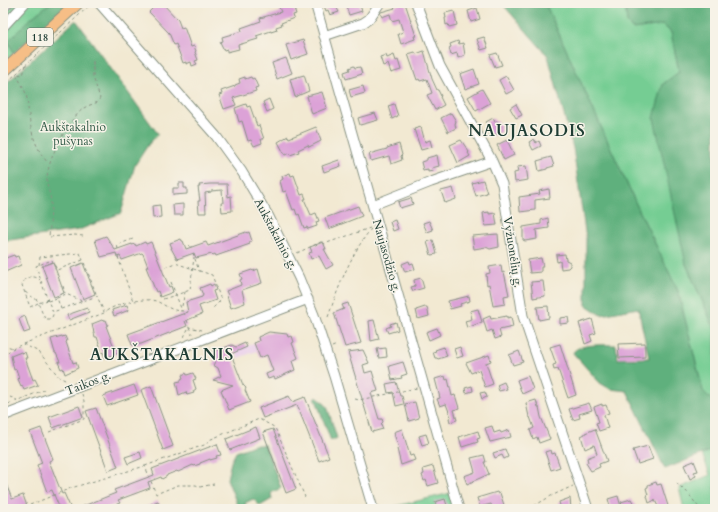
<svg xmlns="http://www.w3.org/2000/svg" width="718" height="512" viewBox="0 0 718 512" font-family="Cardo,serif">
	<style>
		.built { fill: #ebd1eb }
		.green { fill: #74cd93; stroke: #4a8564 }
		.forest { fill: #5fb07d; stroke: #3f7658 }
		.building { fill: #dca2d7 }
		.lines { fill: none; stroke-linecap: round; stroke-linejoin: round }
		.minor-casing { stroke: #889383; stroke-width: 11 }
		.major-casing { stroke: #889383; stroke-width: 13 }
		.path { stroke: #889383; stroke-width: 1; stroke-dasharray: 3 3; stroke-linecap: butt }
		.minor { stroke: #fff; stroke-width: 9 }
		.major { stroke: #f6be86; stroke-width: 11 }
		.labels { text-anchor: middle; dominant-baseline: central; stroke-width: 3; stroke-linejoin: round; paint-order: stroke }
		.shield { fill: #f7f3e8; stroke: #60746a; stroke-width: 1 }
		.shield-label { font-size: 11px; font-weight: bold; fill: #1f3d34 }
		.park-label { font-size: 12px; fill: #305a47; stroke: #f7f3e8 }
		.street-label { font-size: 12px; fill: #1f3d34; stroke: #f7f3e8 }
		.district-label { font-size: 16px; font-weight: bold; letter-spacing: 1px; fill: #1f3d34; stroke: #f7f3e8 }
	</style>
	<rect width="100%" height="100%" fill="#f7f3e8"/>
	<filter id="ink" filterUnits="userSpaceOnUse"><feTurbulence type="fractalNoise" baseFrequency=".025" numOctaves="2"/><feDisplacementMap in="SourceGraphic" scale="8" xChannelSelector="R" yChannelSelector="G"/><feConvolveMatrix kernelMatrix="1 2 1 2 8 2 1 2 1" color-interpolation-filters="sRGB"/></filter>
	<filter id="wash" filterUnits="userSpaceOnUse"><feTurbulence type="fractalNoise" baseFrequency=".012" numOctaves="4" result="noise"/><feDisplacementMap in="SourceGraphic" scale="16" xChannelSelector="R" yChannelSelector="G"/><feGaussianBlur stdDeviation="0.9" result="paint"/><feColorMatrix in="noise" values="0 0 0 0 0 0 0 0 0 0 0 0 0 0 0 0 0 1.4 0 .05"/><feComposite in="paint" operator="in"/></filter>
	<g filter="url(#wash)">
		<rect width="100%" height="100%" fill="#f2e9d2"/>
		<path class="built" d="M 254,343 L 257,351 L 238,358 L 236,351 Z"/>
		<path class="green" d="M 3,3 L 50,3 L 30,19 L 8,41 L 14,53 L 6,60 L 3,57 Z
			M 545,3 L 625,3 L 627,22 L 632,29 L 663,25 L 671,32 L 679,72 L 663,84 L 686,264 L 715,330 L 715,403 L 703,391 L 678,291 L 637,206 Z
			M 715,449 L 715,509 L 684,509 L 679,488 L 710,475 L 702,454 Z
			M 451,493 L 456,509 L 384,509 Z"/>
		<path class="forest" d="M 50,3 L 69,3 L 14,53 L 8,41 L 30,19 Z
			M 506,3 L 545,3 L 637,206 L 678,291 L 703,391 L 715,403 L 715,449 L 665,469 L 627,391 L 610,389 L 600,383 L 573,353 C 577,343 606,345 616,345 L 618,359 L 649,358 L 638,308 L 601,315 L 586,305 L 586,238 L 573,148 L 548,56 L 505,7 Z
			M 625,3 L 715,3 L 715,330 L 686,264 L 654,118 L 663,84 L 679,72 L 671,32 L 663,25 L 632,29 L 627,22 Z
			M 76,20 L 158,134 L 148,145 L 135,165 L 121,213 L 79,230 L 3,241 L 3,86 Z
			M 316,396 L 327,406 L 337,438 L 331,441 L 315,397 Z
			M 254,445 L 265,445 L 281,488 L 271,493 L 272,499 L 260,506 L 253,499 L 245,503 L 247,509 L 239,509 L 227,479 L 231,462 L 236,452 Z"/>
		<g id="blocks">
			<path class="building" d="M 3,3 L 15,3 L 3,16 Z
				M 154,3 L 162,3 L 178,20 L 181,28 L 184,27 L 191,47 L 194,46 L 196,51 L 195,52 L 198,60 L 195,61 L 197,64 L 192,66 L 191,62 L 186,64 L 186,62 L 183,63 L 176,44 L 174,45 L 169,33 L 149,12 L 154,7 Z
				M 277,3 L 292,3 L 296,14 L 293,15 L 294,18 L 281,23 L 282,25 L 276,27 L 277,30 L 271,32 L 271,31 L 256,36 L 258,39 L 238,45 L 239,49 L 227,52 L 227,49 L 224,50 L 220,42 L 223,41 L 222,37 L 242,31 L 241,28 L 261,21 L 260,18 L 281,12 Z
				M 323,3 L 334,3 L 339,12 L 330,15 L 328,10 L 326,11 Z
				M 353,3 L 359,3 L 362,11 L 349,15 L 346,6 Z
				M 401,3 L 405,3 L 416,36 L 414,36 L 415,39 L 401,44 L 398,34 L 403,32 L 399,19 L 392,21 L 390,14 L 382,17 L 380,13 L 381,12 L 395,8 L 394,7 Z
				M 477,8 L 480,19 L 471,22 L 468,11 Z
				M 454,11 L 457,25 L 449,27 L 448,24 L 446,25 L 445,18 L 446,18 L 445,13 Z
				M 484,37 L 488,48 L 481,50 L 477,39 Z
				M 303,40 L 308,54 L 291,60 L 286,45 Z
				M 458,41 L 459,44 L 463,43 L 465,55 L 458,58 L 457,53 L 451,55 L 449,48 L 451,47 L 450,44 Z
				M 424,51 L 432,79 L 437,90 L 438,90 L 441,96 L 440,97 L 444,105 L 435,110 L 427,95 L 432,93 L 427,79 L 420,81 L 419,79 L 417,80 L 408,54 L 415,52 L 416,54 Z
				M 497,53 L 502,65 L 495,67 L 490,55 Z
				M 386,55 L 387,58 L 394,55 L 396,61 L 398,60 L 401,70 L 391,73 L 388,64 L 383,66 L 380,57 Z
				M 286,58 L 292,73 L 277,79 L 272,63 Z
				M 354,66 L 355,68 L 360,67 L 362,74 L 346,79 L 344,72 L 350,70 L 349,68 Z
				M 474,69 L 479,84 L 465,89 L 460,74 Z
				M 304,75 L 309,91 L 295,97 L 290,79 Z
				M 506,76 L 514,90 L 506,94 L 499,80 Z
				M 245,77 L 245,79 L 251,77 L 252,79 L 254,78 L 258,87 L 255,88 L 256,91 L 233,98 L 236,105 L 224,109 L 219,95 L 222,94 L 221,91 L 235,86 L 235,85 L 240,83 L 239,79 Z
				M 363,86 L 365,93 L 351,97 L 349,90 Z
				M 482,89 L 490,103 L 476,111 L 468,97 Z
				M 322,92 L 327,108 L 312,114 L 307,96 Z
				M 269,99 L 273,109 L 267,112 L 263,102 Z
				M 246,104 L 247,107 L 250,106 L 257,126 L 259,125 L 264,139 L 261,139 L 262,143 L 254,146 L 251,140 L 248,141 L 242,121 L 239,122 L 235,108 Z
				M 394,104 L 398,116 L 392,119 L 388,106 Z
				M 516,104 L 522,115 L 516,118 L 510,108 Z
				M 375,113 L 378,120 L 360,125 L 358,118 Z
				M 451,113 L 456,121 L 455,124 L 456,128 L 448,132 L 441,118 Z
				M 493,118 L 495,122 L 497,121 L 501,127 L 499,128 L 501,132 L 492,136 L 491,133 L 489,134 L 487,129 L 488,125 L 486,122 Z
				M 316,127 L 321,141 L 309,147 L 308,145 L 298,150 L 299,152 L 290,155 L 289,153 L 285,155 L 278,142 L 288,136 L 289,138 Z
				M 421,127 L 425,142 L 430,140 L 432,147 L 421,150 L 414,129 Z
				M 534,139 L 536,143 L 539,141 L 541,146 L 533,150 L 529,142 Z
				M 461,140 L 469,152 L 468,153 L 470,156 L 458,163 L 450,145 Z
				M 507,140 L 514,155 L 504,160 L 497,145 Z
				M 399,144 L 402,155 L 401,156 L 402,160 L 391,164 L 389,156 L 371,161 L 369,154 L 387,149 L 387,148 Z
				M 437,155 L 439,166 L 432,168 L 433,171 L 428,172 L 428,169 L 423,170 L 421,162 L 427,160 L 427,158 Z
				M 551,157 L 554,166 L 547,168 L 547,169 L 539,171 L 537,161 Z
				M 339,160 L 341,166 L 324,172 L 322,166 Z
				M 526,166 L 528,180 L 515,182 L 514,173 L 518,172 L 517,167 Z
				M 290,173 L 291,176 L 294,175 L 301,195 L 304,194 L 306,199 L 304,199 L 311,215 L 316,213 L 319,221 L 316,222 L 317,226 L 308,229 L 307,227 L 304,228 L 299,214 L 297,215 L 295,209 L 293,210 L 286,191 L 283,192 L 280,181 L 283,179 L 282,176 Z
				M 483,180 L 487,193 L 476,196 L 472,183 Z
				M 179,183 L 184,183 L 184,188 L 187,188 L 187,194 L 173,195 L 173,188 L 179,188 Z
				M 210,184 L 227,184 L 228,197 L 231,196 L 232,211 L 222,212 L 221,203 L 223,203 L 222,190 L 211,191 L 211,192 L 205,193 L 206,213 L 199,213 L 198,201 L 200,201 L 198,187 L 200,187 L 199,185 Z
				M 453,188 L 456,199 L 445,203 L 441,191 Z
				M 549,189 L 550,198 L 535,200 L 535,210 L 520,212 L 519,197 L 540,194 L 539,191 Z
				M 411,198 L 413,204 L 400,208 L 398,202 Z
				M 183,204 L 183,215 L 174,215 L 173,205 Z
				M 160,205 L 161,217 L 153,218 L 152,206 Z
				M 358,206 L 362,216 L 329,229 L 325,218 Z
				M 489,212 L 489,214 L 495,213 L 497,225 L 485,226 L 483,213 Z
				M 548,218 L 549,228 L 536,230 L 537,239 L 525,241 L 523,240 L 523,227 L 541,224 L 541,220 Z
				M 395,220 L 398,229 L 393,231 L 390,222 Z
				M 429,221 L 433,230 L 427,232 L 423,223 Z
				M 246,232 L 247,233 L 249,232 L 252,241 L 249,242 L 250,244 L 216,256 L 215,254 L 213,255 L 212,254 L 196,258 L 194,253 L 177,259 L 171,248 L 172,248 L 170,243 L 181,239 L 182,241 L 183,241 L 186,249 L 206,242 L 208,246 Z
				M 498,234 L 499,247 L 490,249 L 486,247 L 474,249 L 472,236 Z
				M 106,236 L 115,250 L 132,244 L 132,245 L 135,244 L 136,246 L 145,242 L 146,244 L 151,242 L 169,287 L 171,286 L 173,292 L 160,297 L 158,291 L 156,292 L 146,267 L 148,267 L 147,264 L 143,254 L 142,253 L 122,260 L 120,256 L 117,257 L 116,253 L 101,257 L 95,240 Z
				M 433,240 L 437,254 L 431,255 L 427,242 Z
				M 323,242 L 326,249 L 324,249 L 333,265 L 326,269 L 319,256 L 311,259 L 309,253 L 312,252 L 310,247 Z
				M 565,254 L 566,260 L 570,262 L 570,266 L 568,268 L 561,269 L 560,261 L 557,262 L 556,255 Z
				M 14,255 L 15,257 L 18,256 L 21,265 L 5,272 L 3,271 L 3,259 Z
				M 541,258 L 543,267 L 541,267 L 541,272 L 530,273 L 528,260 Z
				M 409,261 L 410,264 L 413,263 L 415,269 L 405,272 L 402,264 Z
				M 53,262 L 64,293 L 54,297 L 42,266 Z
				M 83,263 L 95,294 L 83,299 L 71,268 Z
				M 501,265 L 502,273 L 504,272 L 509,295 L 504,296 L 505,304 L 493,306 L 489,284 L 487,285 L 486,274 L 490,273 L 489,267 Z
				M 258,269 L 262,283 L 242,290 L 245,303 L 231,308 L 227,296 L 228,295 L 226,291 L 241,285 L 240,280 L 242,279 L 240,274 L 252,270 L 253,271 Z
				M 421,278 L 424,288 L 413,291 L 411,287 L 415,286 L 414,280 Z
				M 543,281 L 545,296 L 533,298 L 531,282 Z
				M 210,284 L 211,286 L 214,284 L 216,290 L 213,291 L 216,300 L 199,306 L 202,314 L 185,321 L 187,326 L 141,344 L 132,345 L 128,334 L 188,312 L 186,302 L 202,297 L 203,295 L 200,288 Z
				M 469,296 L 470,301 L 460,304 L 461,306 L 450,309 L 448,301 Z
				M 348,303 L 361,343 L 345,347 L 334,313 L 344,309 L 342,305 Z
				M 127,305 L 129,310 L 114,316 L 112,310 Z
				M 548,306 L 549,318 L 539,320 L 537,307 Z
				M 425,307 L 427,307 L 429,316 L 418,319 L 416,310 Z
				M 87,308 L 89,312 L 69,320 L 67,315 Z
				M 478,309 L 482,322 L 467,328 L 465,321 L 472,319 L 470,311 Z
				M 25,316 L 30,331 L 24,333 L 19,319 Z
				M 490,316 L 491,319 L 507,316 L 507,318 L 511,317 L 513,327 L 499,330 L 501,337 L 495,339 L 492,330 L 487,332 L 483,319 Z
				M 568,317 L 569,323 L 560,324 L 560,318 Z
				M 592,319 L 596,333 L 590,335 L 592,341 L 585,344 L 579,323 Z
				M 102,320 L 103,321 L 106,320 L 108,325 L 106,326 L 114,347 L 116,346 L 119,353 L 105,358 L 103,352 L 102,353 L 99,346 L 100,346 L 97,337 L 95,337 L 92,324 Z
				M 374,320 L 379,339 L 371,341 L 369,321 Z
				M 396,322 L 398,330 L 388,333 L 386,328 L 391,326 L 390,324 Z
				M 437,328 L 440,335 L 429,340 L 426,332 Z
				M 269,332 L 287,334 L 288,337 L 292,336 L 294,342 L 292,343 L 298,358 L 292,361 L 295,370 L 275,379 L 274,377 L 268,379 L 266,374 L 273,371 L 267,355 L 260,358 L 254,343 L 259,341 L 258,337 Z
				M 62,336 L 62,337 L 65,336 L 67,341 L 66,342 L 73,363 L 76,362 L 78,368 L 65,374 L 63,368 L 61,369 L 58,362 L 60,362 L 56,353 L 55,353 L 51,339 Z
				M 245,343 L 247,347 L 231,354 L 243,385 L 246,388 L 245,390 L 250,402 L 229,410 L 221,390 L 233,385 L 213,380 L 221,376 L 218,368 L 213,365 L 215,362 L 212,352 L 232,345 L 236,347 Z
				M 645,343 L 645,357 L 619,358 L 618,344 Z
				M 560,344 L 576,395 L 568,398 L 558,369 L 554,370 L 553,365 L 556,364 L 550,347 Z
				M 444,347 L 447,356 L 438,359 L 437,358 L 435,358 L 433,352 L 436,351 L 435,350 Z
				M 460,347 L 463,356 L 457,358 L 454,349 Z
				M 386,348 L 387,357 L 379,358 L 377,349 Z
				M 363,350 L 369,363 L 363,365 L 365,373 L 372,371 L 378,391 L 371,393 L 379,419 L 382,419 L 383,422 L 381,424 L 383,429 L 372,432 L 348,352 Z
				M 519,351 L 523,362 L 513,365 L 509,355 Z
				M 21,352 L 22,353 L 25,352 L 27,358 L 25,358 L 33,380 L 35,379 L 38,385 L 24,390 L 22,385 L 21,386 L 18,379 L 19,378 L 16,369 L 14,370 L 11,356 Z
				M 489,355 L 491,361 L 486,363 L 493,384 L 485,387 L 479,370 L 471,373 L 466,363 Z
				M 403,362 L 407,374 L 401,376 L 402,378 L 392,380 L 389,366 Z
				M 186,373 L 187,375 L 193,373 L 196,379 L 193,380 L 196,389 L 193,391 L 194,393 L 187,395 L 186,392 L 179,395 L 176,382 L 181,381 L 181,379 L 183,378 L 182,375 Z
				M 445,376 L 446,380 L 448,379 L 452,396 L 455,395 L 459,408 L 454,410 L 457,420 L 450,422 L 449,418 L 451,417 L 446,404 L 440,406 L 437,399 L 440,398 L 435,379 Z
				M 528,376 L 533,389 L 522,394 L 517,380 Z
				M 396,382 L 400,396 L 402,396 L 404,404 L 396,406 L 393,392 L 388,393 L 386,384 Z
				M 504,382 L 507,389 L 499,391 L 497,385 Z
				M 134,385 L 138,395 L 107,406 L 103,396 Z
				M 151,386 L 173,446 L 163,450 L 141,390 Z
				M 472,386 L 473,391 L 466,393 L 465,388 Z
				M 485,392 L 487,397 L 482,399 L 480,393 Z
				M 289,396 L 292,402 L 305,397 L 329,457 L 319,461 L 297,405 L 263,418 L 259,408 Z
				M 536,400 L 538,407 L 539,407 L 541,417 L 550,439 L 539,443 L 537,437 L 533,439 L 530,430 L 534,428 L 530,417 L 529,417 L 526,403 Z
				M 415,402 L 419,418 L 409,421 L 405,404 Z
				M 589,403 L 592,410 L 579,414 L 580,418 L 573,420 L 569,409 Z
				M 602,404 L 602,406 L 606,405 L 609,413 L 604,415 L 608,428 L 599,431 L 596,423 L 599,422 L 594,407 Z
				M 79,406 L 83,417 L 53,428 L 49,417 Z
				M 96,408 L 118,467 L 108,471 L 86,411 Z
				M 492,426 L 494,433 L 500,431 L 501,433 L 509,430 L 511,437 L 490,442 L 485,428 Z
				M 256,427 L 260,438 L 230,450 L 226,439 Z
				M 41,428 L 53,459 L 49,461 L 62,494 L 64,493 L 71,509 L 60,509 L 52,490 L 47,492 L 37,465 L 42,463 L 30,432 Z
				M 273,429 L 296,489 L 286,493 L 263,432 Z
				M 402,429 L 410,456 L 413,455 L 415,460 L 401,465 L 397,449 L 399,448 L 394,434 L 395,434 L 394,432 Z
				M 595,429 L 607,461 L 599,464 L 600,467 L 591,471 L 586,463 L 588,462 L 587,458 L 597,454 L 594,445 L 585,449 L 581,436 L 585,434 L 585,433 Z
				M 478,431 L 480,438 L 477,439 L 478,442 L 462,447 L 459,437 Z
				M 426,434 L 429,443 L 422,445 L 419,436 Z
				M 217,444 L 221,455 L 216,456 L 217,458 L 210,460 L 210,459 L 200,463 L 200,464 L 194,466 L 193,465 L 178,472 L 177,471 L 167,475 L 167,476 L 162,479 L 161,477 L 148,482 L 150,488 L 118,500 L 120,503 L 104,509 L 76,509 L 116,493 L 114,490 L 154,475 L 152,469 Z
				M 648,446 L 653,459 L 638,464 L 633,450 Z
				M 505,449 L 508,457 L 504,459 L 502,455 L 495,458 L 493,453 Z
				M 551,450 L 552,454 L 555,453 L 560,467 L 551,470 L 545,452 Z
				M 140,452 L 142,458 L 128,464 L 125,457 Z
				M 484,455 L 486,462 L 484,462 L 489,474 L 467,484 L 464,476 L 475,472 L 471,458 Z
				M 694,461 L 698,471 L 694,472 L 696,476 L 690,479 L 684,465 Z
				M 433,466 L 438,483 L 428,486 L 426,480 L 424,481 L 422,475 L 424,474 L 423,469 Z
				M 3,476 L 12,499 L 23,495 L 28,509 L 3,509 Z
				M 656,482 L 657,485 L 661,484 L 669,509 L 659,509 L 655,500 L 649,503 L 647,496 L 648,495 L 646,488 L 648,487 L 648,485 Z
				M 497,492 L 498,494 L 500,493 L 505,508 L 494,509 L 494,507 L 492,507 L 491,504 L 480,507 L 477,498 Z
				M 618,496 L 621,507 L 613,509 L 611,506 L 610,506 L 608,499 Z
				M 570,498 L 571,509 L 561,509 L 559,502 Z
				M 445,499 L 448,509 L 437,509 L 435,502 Z
				M 631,499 L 637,509 L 629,509 L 628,506 L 623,508 L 621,502 Z
				M 158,501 L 161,509 L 140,509 L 152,504 L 152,503 Z"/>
		</g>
	</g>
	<g filter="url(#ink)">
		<use href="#blocks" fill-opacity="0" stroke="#889383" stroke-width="1"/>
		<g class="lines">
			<defs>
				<path id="minor" d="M 99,3 L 216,136 L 242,172 L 268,215 L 299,278 L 314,315 L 334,376 L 373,509
					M 315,3 L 459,509
					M 416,3 L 440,66 L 492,161 L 502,184 L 523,316 L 588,509
					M 3,27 L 25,3
					M 324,36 L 363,23 L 369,19 L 380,3
					M 373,205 L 431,182 L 492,161
					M 3,416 L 308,299"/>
				<path id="major" d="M 3,72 L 78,3"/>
			</defs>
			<use href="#minor" class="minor-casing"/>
			<use href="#major" class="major-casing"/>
			<path class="path" d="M 26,65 L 23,75 L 16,74 C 20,82 26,90 27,99 C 28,104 28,110 29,115 C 31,133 36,149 48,163
				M 3,86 L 92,3
				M 83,236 L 75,235 L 49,237 C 50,226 51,214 51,203 C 51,194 46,187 47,178 C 48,158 68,120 84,108 C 88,105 94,104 98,102 L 100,98 L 93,77 L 93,60 L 93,75
				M 189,245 L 191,248
				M 118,249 L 117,245 L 133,239
				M 193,253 L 199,271
				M 297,253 L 323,241 L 324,244 L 370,228
				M 118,257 L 133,301
				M 39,265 L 40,257 L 80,253 L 83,260
				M 165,267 L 175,263 L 212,275 L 221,300 L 211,310
				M 171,282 L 176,295 L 190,290 L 194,257
				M 63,286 L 65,293
				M 25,292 L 40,302
				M 57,298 L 66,294 L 82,301
				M 163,299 L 176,295 L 182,311
				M 48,300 L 38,303 L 45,319 L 51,319 L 53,315 L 53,313
				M 48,301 L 36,266 L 52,260 L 57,270 L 83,260 L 97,296
				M 38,303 L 30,307 L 22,285 L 25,279 C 30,276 36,276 40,280
				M 182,306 L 185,292
				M 61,309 L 57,298 L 48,301 L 53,312 L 97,296 L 104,312
				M 328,317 C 339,286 350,255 371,229
				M 187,320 L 189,327 L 202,330
				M 3,321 L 6,321
				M 189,327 L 192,334
				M 184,337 L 189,327
				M 23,344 L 104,313 C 113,304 144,297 156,301 C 166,305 170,311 183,311 L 185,315
				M 3,345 L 13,348
				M 332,347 L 337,345
				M 3,357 L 10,350 L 23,344 L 39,352 L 59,377 L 67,381
				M 10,397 L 17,400
				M 355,399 L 359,400 L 417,388
				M 3,406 L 44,390
				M 49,432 L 84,419 L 84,401 L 82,394
				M 145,466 L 207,444 L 209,440 L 259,419 L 274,427 L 276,430 L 305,497
				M 676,483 L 687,492 L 700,509
				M 30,505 L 71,488 L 145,466 L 156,494 L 178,485 L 196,485 L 200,487 L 214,484
				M 529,509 L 551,496 L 573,486"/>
			<use href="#minor" class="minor"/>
			<use href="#major" class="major"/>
		</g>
	</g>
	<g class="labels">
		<rect class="shield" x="27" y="28" width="26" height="18" rx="3"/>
		<g class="shield-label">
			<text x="40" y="37">118</text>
		</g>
		<g class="park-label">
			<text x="73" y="127">Aukštakalnio<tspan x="73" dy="14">pušynas</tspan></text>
		</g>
		<g class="street-label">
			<text transform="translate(276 234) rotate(62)">Aukštakalnio g.</text>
			<text transform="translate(513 252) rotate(81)">Vyžuonėlių g.</text>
			<text transform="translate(387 256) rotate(74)">Naujasodžio g.</text>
			<text transform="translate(88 383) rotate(-21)">Taikos g.</text>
		</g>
		<g class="district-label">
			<text x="527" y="131">NAUJASODIS</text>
			<text x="162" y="355">AUKŠTAKALNIS</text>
		</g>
	</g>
	<rect width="718" height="512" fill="none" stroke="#f7f3e8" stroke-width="16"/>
</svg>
